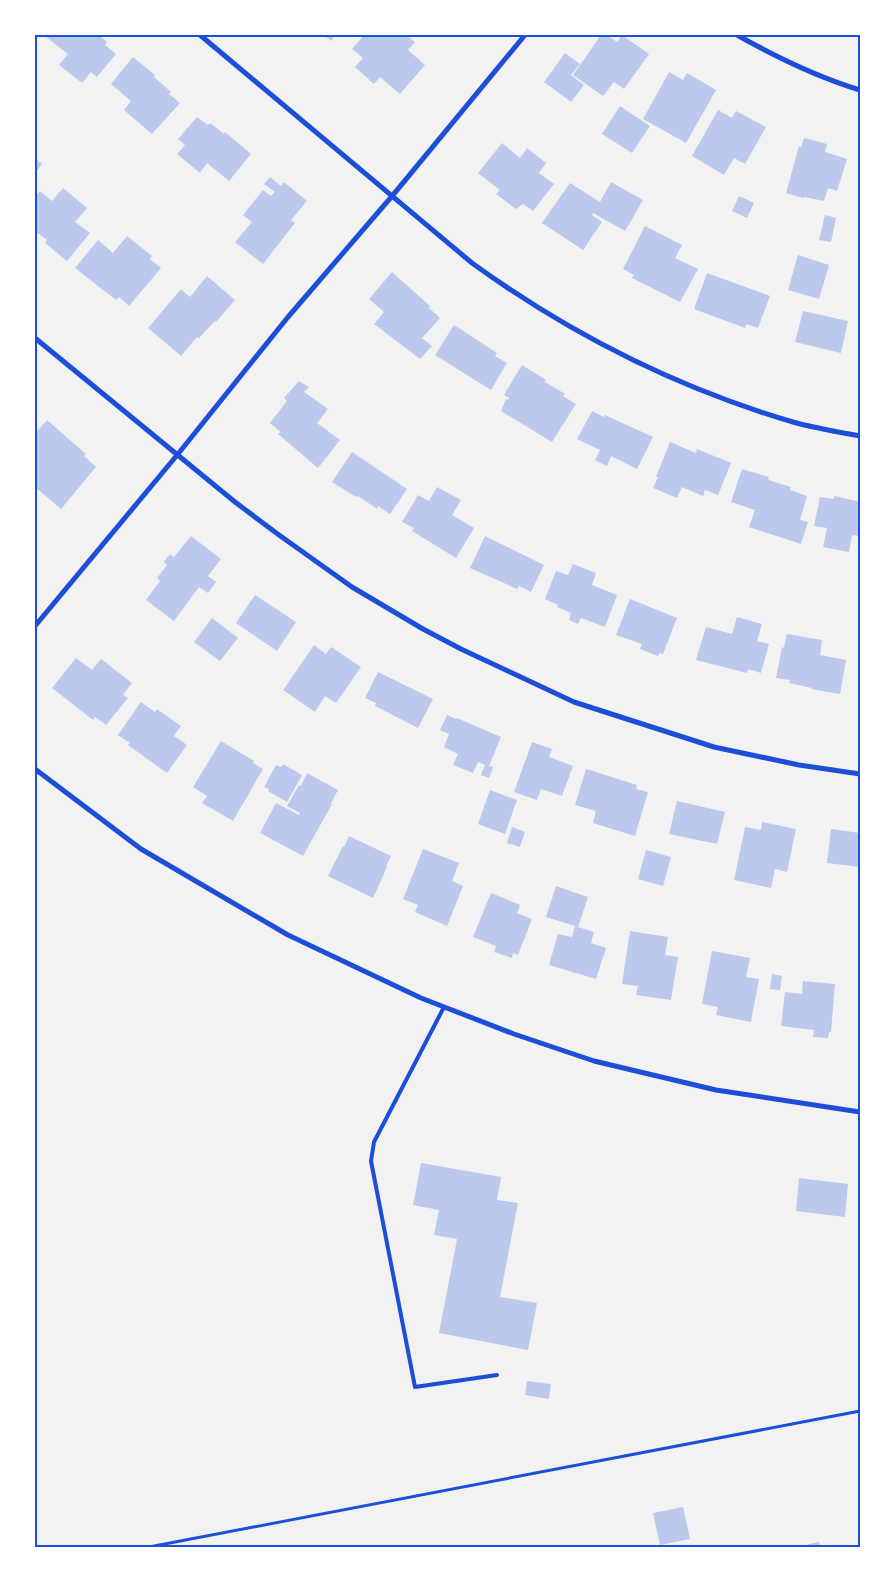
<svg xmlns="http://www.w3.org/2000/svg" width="895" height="1582" viewBox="0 0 895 1582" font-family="'Work Sans',sans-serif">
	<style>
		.building { fill: #bdc9ec }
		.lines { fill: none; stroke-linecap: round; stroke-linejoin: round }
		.path { stroke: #1d4ed8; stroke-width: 3 }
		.service { stroke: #1d4ed8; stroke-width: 4 }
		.minor { stroke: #1d4ed8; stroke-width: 5 }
		.neatline { fill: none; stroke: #1d4ed8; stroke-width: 2 }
	</style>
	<rect width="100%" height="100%" fill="#f2f2f2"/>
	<path class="building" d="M 47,35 L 99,35 L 107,42 L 105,45 L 116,54 L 97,77 L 91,72 L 82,83 L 59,65 L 68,54 L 46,37 Z
		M 324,35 L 335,35 L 331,41 Z
		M 364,35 L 406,35 L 415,42 L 408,50 L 425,65 L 400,94 L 380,77 L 374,84 L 355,67 L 363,58 L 352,49 Z
		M 601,35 L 607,35 L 617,42 L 622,35 L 649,54 L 624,89 L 614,82 L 603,96 L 573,75 Z
		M 565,53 L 580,64 L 571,75 L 584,85 L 571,102 L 544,82 Z
		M 133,57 L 155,75 L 154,77 L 171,92 L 169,94 L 180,103 L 152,134 L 124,110 L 131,101 L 111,84 Z
		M 669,72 L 683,80 L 687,73 L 716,90 L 686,143 L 643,119 Z
		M 620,106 L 650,126 L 632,153 L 602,134 Z
		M 718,110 L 732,118 L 736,111 L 766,127 L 745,164 L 734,158 L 724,175 L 692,156 Z
		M 197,117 L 208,125 L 210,123 L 224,134 L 225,132 L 251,154 L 229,181 L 207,163 L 200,173 L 177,154 L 185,145 L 178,139 Z
		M 804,138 L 827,144 L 825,152 L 847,159 L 837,191 L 828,188 L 824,201 L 804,197 L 803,198 L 786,193 L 799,146 L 801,147 Z
		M 502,143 L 520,158 L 527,148 L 546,163 L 539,173 L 554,184 L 533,211 L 523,204 L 516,209 L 496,194 L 500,190 L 478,173 Z
		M 35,158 L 42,164 L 35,173 Z
		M 270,177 L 281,186 L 284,182 L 307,201 L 291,220 L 295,223 L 263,264 L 235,242 L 252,222 L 243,215 L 263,190 L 271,196 L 275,192 L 264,184 Z
		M 611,182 L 643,200 L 625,231 L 593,213 L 592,215 L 602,222 L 583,250 L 542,223 L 570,183 L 600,202 Z
		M 63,188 L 87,208 L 75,222 L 90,233 L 67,261 L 45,243 L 47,240 L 35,231 L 35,197 L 40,191 L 52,201 Z
		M 739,196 L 754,203 L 747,218 L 732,211 Z
		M 825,215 L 836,218 L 831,242 L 819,240 Z
		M 645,226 L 682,245 L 675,258 L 698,269 L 680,302 L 632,278 L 634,275 L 623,269 Z
		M 127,236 L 152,256 L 150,259 L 161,268 L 129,306 L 119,297 L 116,300 L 75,268 L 98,240 L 113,253 Z
		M 798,255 L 829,265 L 819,299 L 788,290 Z
		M 392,272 L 430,306 L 429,308 L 440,318 L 422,338 L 432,346 L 420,359 L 374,324 L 384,312 L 369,299 Z
		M 707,273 L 770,296 L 758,328 L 746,324 L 745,328 L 694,309 Z
		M 207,276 L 235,300 L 216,322 L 215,321 L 199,338 L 197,337 L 181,356 L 148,328 L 181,289 L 190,297 Z
		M 803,311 L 848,321 L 841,353 L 795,342 Z
		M 454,325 L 497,353 L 495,356 L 507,363 L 491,390 L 435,355 Z
		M 522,365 L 546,380 L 545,382 L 565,394 L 563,396 L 576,404 L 552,442 L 501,411 L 506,399 L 508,400 L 509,398 L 504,395 Z
		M 299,381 L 309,387 L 304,392 L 328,409 L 317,423 L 340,440 L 318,468 L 278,434 L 281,432 L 270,423 L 287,401 L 284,398 Z
		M 592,411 L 604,417 L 605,415 L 653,437 L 637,469 L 611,456 L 607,466 L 595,460 L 600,450 L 577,439 Z
		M 47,420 L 86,454 L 84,456 L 96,467 L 61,509 L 35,487 L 35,434 Z
		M 670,442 L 696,453 L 697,449 L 731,463 L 718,495 L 705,490 L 703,496 L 682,487 L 677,498 L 653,488 L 658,477 L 656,477 Z
		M 352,452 L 407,489 L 390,514 L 378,506 L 377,509 L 358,496 L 356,497 L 332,482 Z
		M 742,469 L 769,477 L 768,480 L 791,487 L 790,490 L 807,496 L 800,520 L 808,522 L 801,544 L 749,527 L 755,510 L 731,502 Z
		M 437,487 L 461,500 L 452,515 L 474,528 L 456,558 L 412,531 L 414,528 L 402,522 L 418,495 L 429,501 Z
		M 834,496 L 857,501 L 858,500 L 860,500 L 860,536 L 852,535 L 849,552 L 823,547 L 827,528 L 814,526 L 820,497 L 834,499 Z
		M 191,536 L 221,559 L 208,576 L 216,582 L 208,593 L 199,587 L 174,621 L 146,600 L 160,581 L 157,578 L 167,565 L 164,562 L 170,554 L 174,557 Z
		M 485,536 L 544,565 L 531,592 L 519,586 L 517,589 L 470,568 Z
		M 573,564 L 596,573 L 592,585 L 617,595 L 605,627 L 581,618 L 578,624 L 569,620 L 571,613 L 557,607 L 558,605 L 545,599 L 556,571 L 568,575 Z
		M 255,595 L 296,622 L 277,651 L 236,623 Z
		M 630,599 L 677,618 L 663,654 L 659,653 L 658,656 L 640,649 L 642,644 L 616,635 Z
		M 737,617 L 762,624 L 757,641 L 769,644 L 761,673 L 748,669 L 747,673 L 696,660 L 706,627 L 732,634 Z
		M 212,618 L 238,638 L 220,661 L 194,642 Z
		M 787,634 L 822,640 L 820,655 L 846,660 L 840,694 L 811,689 L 812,688 L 789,683 L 790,680 L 776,678 L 782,647 L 784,648 Z
		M 314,645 L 326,654 L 331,647 L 361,667 L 336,703 L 325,696 L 315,712 L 283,690 Z
		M 76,658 L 92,670 L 101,659 L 132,683 L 123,695 L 128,698 L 106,725 L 95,717 L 93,720 L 52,688 Z
		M 378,672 L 433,699 L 418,728 L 375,706 L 376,703 L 365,698 Z
		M 141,702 L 155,712 L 157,709 L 181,726 L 174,736 L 187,745 L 167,773 L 128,745 L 130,743 L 118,735 Z
		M 447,715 L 456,719 L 457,718 L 501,737 L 489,766 L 493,767 L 489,778 L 481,775 L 485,765 L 478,762 L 473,773 L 453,765 L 458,754 L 444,747 L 449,734 L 440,730 Z
		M 221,741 L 254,761 L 253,763 L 263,769 L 233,821 L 202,803 L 207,796 L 193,787 Z
		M 532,742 L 552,749 L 549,757 L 573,766 L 562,796 L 541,789 L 537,800 L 514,792 Z
		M 283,764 L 302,775 L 287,802 L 268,791 L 269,789 L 264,787 L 276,765 L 281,767 Z
		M 586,769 L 637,785 L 636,789 L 648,792 L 635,836 L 593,823 L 596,811 L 575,805 Z
		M 307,773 L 338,790 L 331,803 L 332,804 L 303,856 L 260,833 L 276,803 L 299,815 L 300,813 L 287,806 L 299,785 L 301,786 Z
		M 490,790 L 517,800 L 505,834 L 478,824 Z
		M 677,801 L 725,812 L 717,844 L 669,834 Z
		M 762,822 L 796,829 L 787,872 L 775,869 L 771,888 L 734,880 L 745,827 L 761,830 Z
		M 512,827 L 525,832 L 520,847 L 507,843 Z
		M 831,829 L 860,833 L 860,867 L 827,863 Z
		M 349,836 L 391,856 L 386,866 L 387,867 L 373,898 L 328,876 L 343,846 L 344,847 Z
		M 423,849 L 459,863 L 452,881 L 463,886 L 447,926 L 415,912 L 418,905 L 403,899 Z
		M 646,850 L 671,857 L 663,886 L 638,879 Z
		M 556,886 L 588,897 L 578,927 L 594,932 L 591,943 L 606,948 L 596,979 L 549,965 L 558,934 L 572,937 L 575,926 L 546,917 Z
		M 491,893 L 520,905 L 517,913 L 532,919 L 518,955 L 513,953 L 512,958 L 494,952 L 496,946 L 473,937 Z
		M 630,931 L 668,937 L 665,955 L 678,957 L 671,1000 L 636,995 L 638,986 L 622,984 Z
		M 712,951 L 750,958 L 746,977 L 759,979 L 751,1022 L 716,1015 L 718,1007 L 702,1004 Z
		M 772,974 L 782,976 L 780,990 L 770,989 Z
		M 803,981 L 835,984 L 831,1032 L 829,1032 L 828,1038 L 813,1037 L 814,1030 L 781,1026 L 785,992 L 802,994 Z
		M 421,1163 L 501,1177 L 497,1200 L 518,1203 L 500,1297 L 537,1303 L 528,1350 L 439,1333 L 457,1239 L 434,1235 L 439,1210 L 413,1205 Z
		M 799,1178 L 848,1184 L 845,1217 L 796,1211 Z
		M 527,1381 L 551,1384 L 549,1399 L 525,1395 Z
		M 683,1507 L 690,1539 L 660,1545 L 653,1513 Z
		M 819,1542 L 820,1547 L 801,1547 L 801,1546 Z"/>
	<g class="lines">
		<path class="path" d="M 149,1547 L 860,1411"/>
		<path class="service" d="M 444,1007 L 374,1142 L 371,1161 L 415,1387 L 497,1375"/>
		<path class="minor" d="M 200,35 L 472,263 C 570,334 677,388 793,422 C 815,428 838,432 860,436
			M 737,35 C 776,57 817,77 860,90
			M 35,338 L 235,502 L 279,535 L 352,587 L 423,629 L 461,649 L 574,702 L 714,747 L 799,765 L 860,774
			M 35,626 L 178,454 L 288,317 L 393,195 L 525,35
			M 35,769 L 141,849 L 288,935 L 421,998 L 514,1034 L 594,1061 L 716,1090 L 860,1112"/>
	</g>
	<rect width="895" height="1582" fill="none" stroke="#ffffff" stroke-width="72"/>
	<rect x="36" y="36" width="823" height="1510" class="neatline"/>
</svg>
